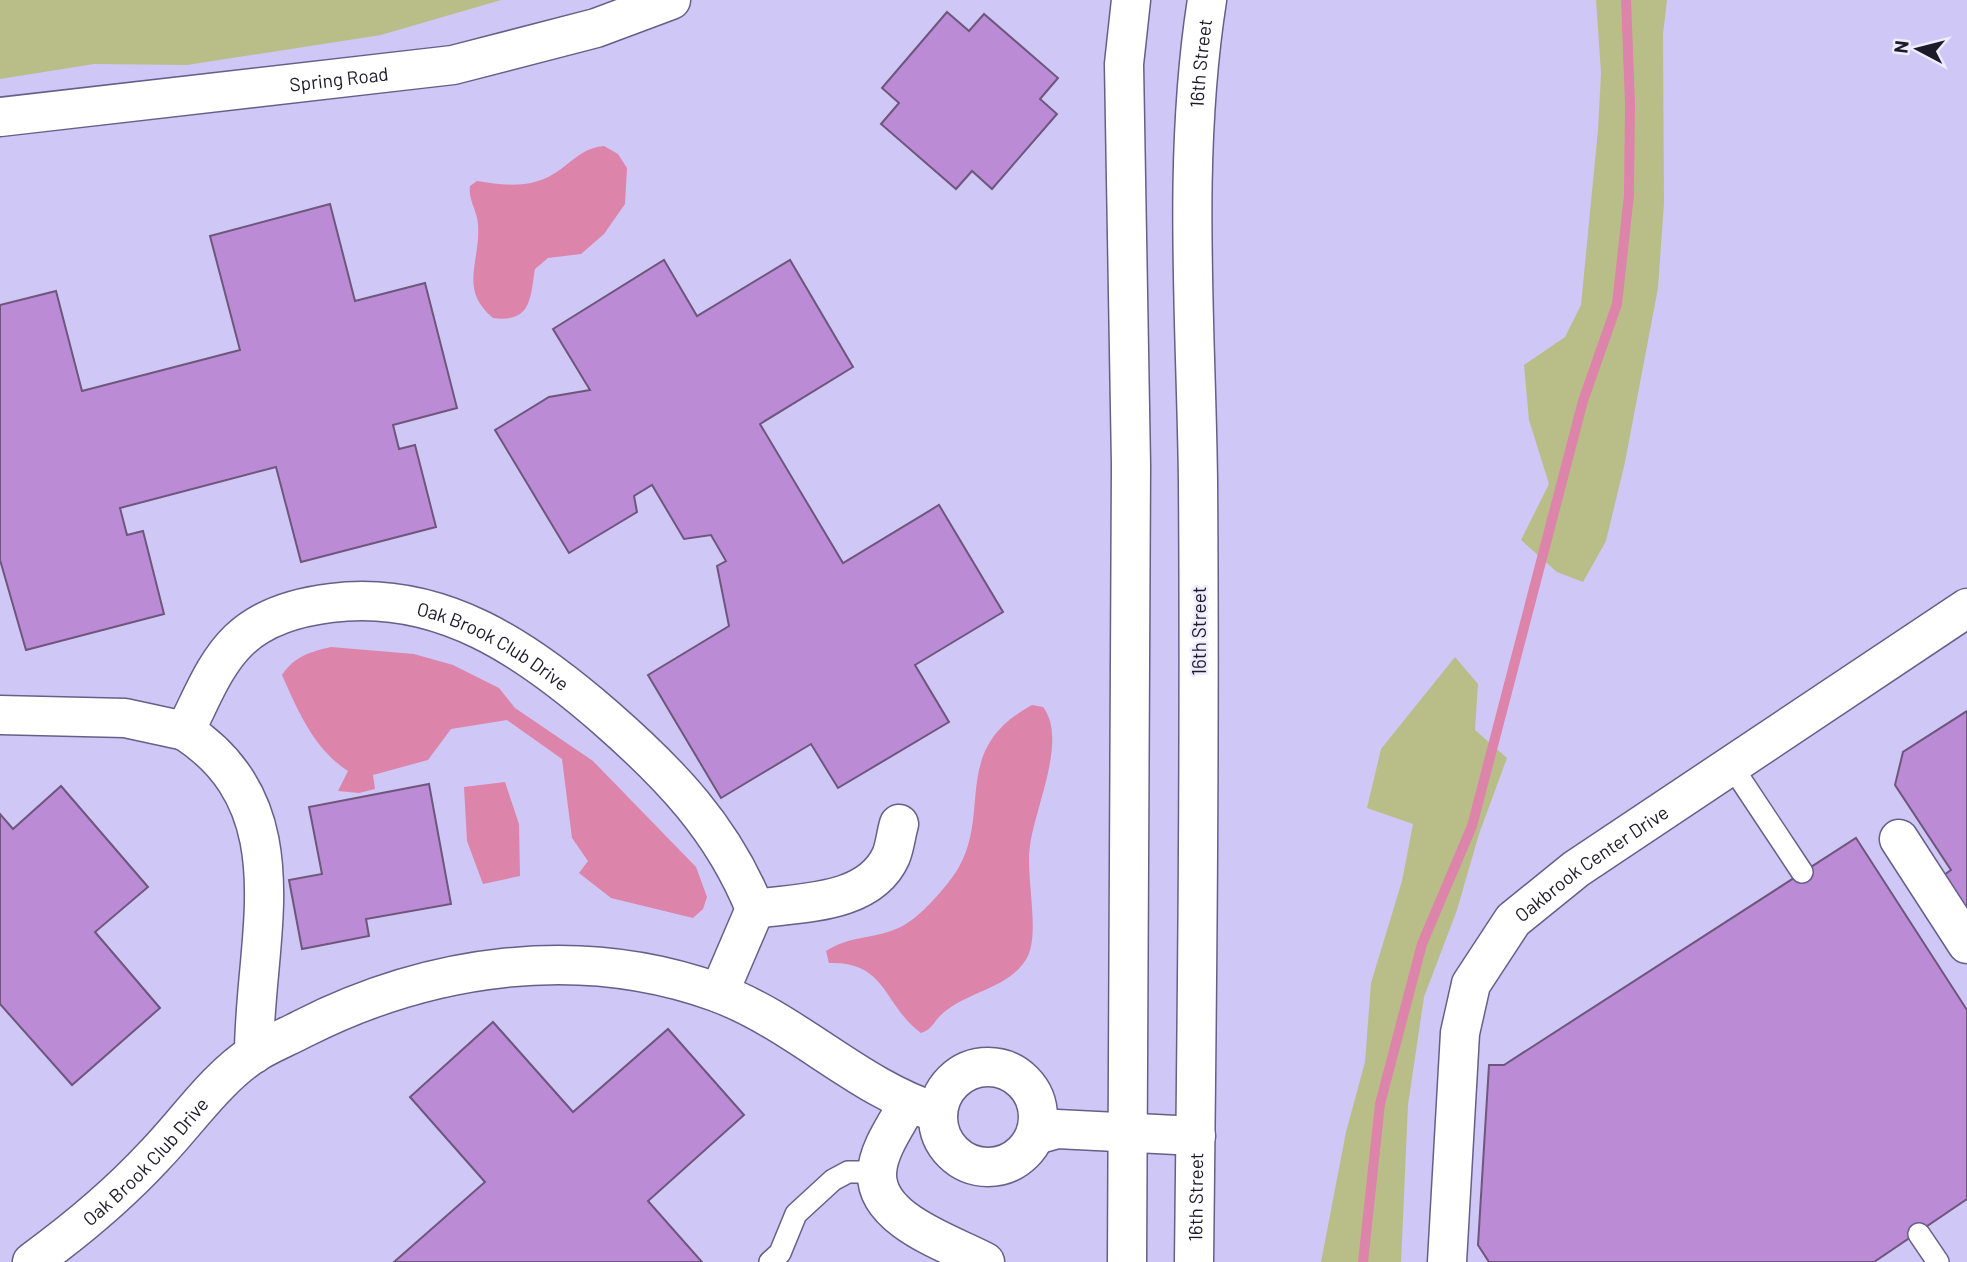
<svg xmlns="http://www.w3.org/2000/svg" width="1967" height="1262" viewBox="0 0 1967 1262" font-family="Barlow,sans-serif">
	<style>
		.green { fill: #b9be88 }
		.water { fill: #dd84ab }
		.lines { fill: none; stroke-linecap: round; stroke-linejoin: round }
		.stream { stroke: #dd84ab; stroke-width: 10 }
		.building { fill: #bb8bd6; stroke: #6e567c; stroke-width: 2 }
		.lane-casing { stroke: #675f88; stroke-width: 24 }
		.street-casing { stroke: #675f88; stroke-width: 41 }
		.secondary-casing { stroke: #675f88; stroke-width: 41 }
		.lane { stroke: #fff; stroke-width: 21 }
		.street { stroke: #fff; stroke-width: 38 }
		.secondary { stroke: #fff; stroke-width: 38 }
		.labels { text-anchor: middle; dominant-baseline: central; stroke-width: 5; stroke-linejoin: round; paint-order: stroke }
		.street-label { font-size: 19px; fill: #1c1929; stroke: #efecff }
	</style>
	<rect width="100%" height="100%" fill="#cfc7f5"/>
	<path class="green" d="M 0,0 L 501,0 L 381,35 L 187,65 L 94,64 L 0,79 Z
		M 1596,0 L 1667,0 L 1663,34 L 1664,203 L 1658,288 L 1625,462 L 1606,541 L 1583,582 L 1557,572 L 1521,540 L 1549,484 L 1529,420 L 1524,365 L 1565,337 L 1581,305 L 1598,130 L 1601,73 Z
		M 1455,657 L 1478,684 L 1475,730 L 1507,758 L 1479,834 L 1457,910 L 1424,997 L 1408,1105 L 1401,1262 L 1321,1262 L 1346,1132 L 1365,1062 L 1371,983 L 1402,881 L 1413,824 L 1367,808 L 1381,749 Z"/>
	<path class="water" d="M 604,146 L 618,154 L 627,168 L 625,204 L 604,234 L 581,254 L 548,258 L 535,269 C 530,298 532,323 493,318 C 458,289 481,262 478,224 C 477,210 468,200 470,186 L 477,181 C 507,186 535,189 561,169 C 576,158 584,148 604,146 Z
		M 331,647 L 414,654 L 453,665 L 499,688 L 515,708 L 593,761 L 696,867 L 707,897 L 703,909 L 693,918 L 611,898 L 579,873 L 588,861 L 572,838 L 562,759 L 507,720 L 451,729 L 428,760 L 373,775 L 375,789 L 359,793 L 338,791 L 348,771 C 314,749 298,711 282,675 C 295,656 310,652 331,647 Z
		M 1032,705 L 1043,707 C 1068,739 1035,807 1030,846 C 1025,878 1042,938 1025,961 C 1006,990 964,992 940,1016 C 933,1023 932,1029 921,1033 C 883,1005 887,961 829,963 L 826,951 C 849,936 872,939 896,929 C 915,922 935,899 948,883 C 1000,820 943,753 1032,705 Z
		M 505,782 L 519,824 L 520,876 L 483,884 L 467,841 L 464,787 Z"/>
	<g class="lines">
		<path class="stream" d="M 1363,1262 L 1380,1104 L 1422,944 L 1472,826 L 1583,401 L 1617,304 L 1629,195 L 1630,103 L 1626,0"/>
	</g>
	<path class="building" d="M 947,12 L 969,31 L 984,14 L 1058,78 L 1040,99 L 1057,114 L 992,189 L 972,171 L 956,189 L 881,124 L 899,103 L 882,88 Z
		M 330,204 L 355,301 L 425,283 L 457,408 L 393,425 L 399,449 L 415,445 L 436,527 L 301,562 L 276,467 L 120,508 L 127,535 L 143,531 L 164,614 L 26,650 L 0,560 L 0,305 L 56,291 L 82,391 L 240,350 L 210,236 Z
		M 664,260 L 697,316 L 790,260 L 853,367 L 760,424 L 843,563 L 939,505 L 1003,612 L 915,665 L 949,722 L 838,788 L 811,744 L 721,798 L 648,675 L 729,626 L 717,566 L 726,561 L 711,535 L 684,539 L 652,485 L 634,496 L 637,512 L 569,553 L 495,430 L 549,397 L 590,390 L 553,329 Z
		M 1967,711 L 1967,911 L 1944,875 L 1951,870 L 1895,785 L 1903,752 Z
		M 429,784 L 451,904 L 366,919 L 369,936 L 302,949 L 289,880 L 322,874 L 309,807 Z
		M 61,786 L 148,887 L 95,932 L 160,1008 L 72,1085 L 0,1004 L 0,814 L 13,829 Z
		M 1856,838 L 1967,1010 L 1967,1199 L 1874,1262 L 1489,1262 L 1478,1245 L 1489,1065 L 1504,1065 Z
		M 493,1022 L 573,1112 L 668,1029 L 744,1115 L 648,1201 L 702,1262 L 394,1262 L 485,1182 L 410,1097 Z"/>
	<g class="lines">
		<defs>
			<path id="lane" d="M 1731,765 L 1802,872
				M 1919,1234 L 1938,1262
				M 770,1262 L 780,1253 L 796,1214 L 833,1180 L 848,1172 L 877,1172"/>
			<g id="street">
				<path d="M 0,715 L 125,718 L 185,731"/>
				<path d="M 1899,839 L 1967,944"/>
				<path d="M 755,909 C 800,902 869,905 891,856 C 895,846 896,834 899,824"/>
				<path id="s1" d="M 254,1054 C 254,938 303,808 185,731 C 201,700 214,664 239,640 C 264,616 298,607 331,603 C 441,589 528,650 606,718 C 670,774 723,829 755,909 L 719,993"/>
				<circle cx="988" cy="1117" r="50"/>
				<path d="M 908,1103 C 897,1124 878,1149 877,1173 C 875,1221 952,1244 985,1262"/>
				<path d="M 1036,1135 L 1057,1129 L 1196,1136"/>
				<path id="s2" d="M 32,1262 C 76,1230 118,1195 155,1155 C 187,1122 216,1078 255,1053 C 269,1044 287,1037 302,1029 C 430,964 579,943 716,992 C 797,1022 856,1087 938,1113"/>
				<path id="s3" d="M 1447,1262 L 1460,1033 L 1471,984 L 1513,920 L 1576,869 L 1967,608"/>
			</g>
			<g id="secondary">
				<path id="s4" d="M 0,117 L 453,65 L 596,28 L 671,0"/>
				<path d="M 1127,1262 L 1131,465 L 1124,64 L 1131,0"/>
				<path id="s5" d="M 1194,1262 C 1197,1002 1200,742 1198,481 C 1196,321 1182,159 1207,0"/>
			</g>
		</defs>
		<use href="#lane" class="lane-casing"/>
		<use href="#street" class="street-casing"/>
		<use href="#secondary" class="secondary-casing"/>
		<use href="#lane" class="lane"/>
		<use href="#street" class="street"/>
		<use href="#secondary" class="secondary"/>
	</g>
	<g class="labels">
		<g class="street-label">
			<text stroke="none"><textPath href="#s5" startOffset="1199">16th Street</textPath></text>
			<text stroke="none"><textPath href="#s4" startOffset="341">Spring Road</textPath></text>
			<text transform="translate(1198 631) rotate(-90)">16th Street</text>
			<text stroke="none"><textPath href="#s1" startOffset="730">Oak Brook Club Drive</textPath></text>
			<text stroke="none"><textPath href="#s3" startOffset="453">Oakbrook Center Drive</textPath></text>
			<text stroke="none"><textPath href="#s2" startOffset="152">Oak Brook Club Drive</textPath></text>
			<text stroke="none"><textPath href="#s5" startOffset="65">16th Street</textPath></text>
		</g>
	</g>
	<g transform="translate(1918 49) rotate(277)" stroke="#efecff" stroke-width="5" paint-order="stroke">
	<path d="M0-5L12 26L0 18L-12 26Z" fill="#1c1929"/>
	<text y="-10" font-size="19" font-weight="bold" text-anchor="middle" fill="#1c1929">N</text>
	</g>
</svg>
